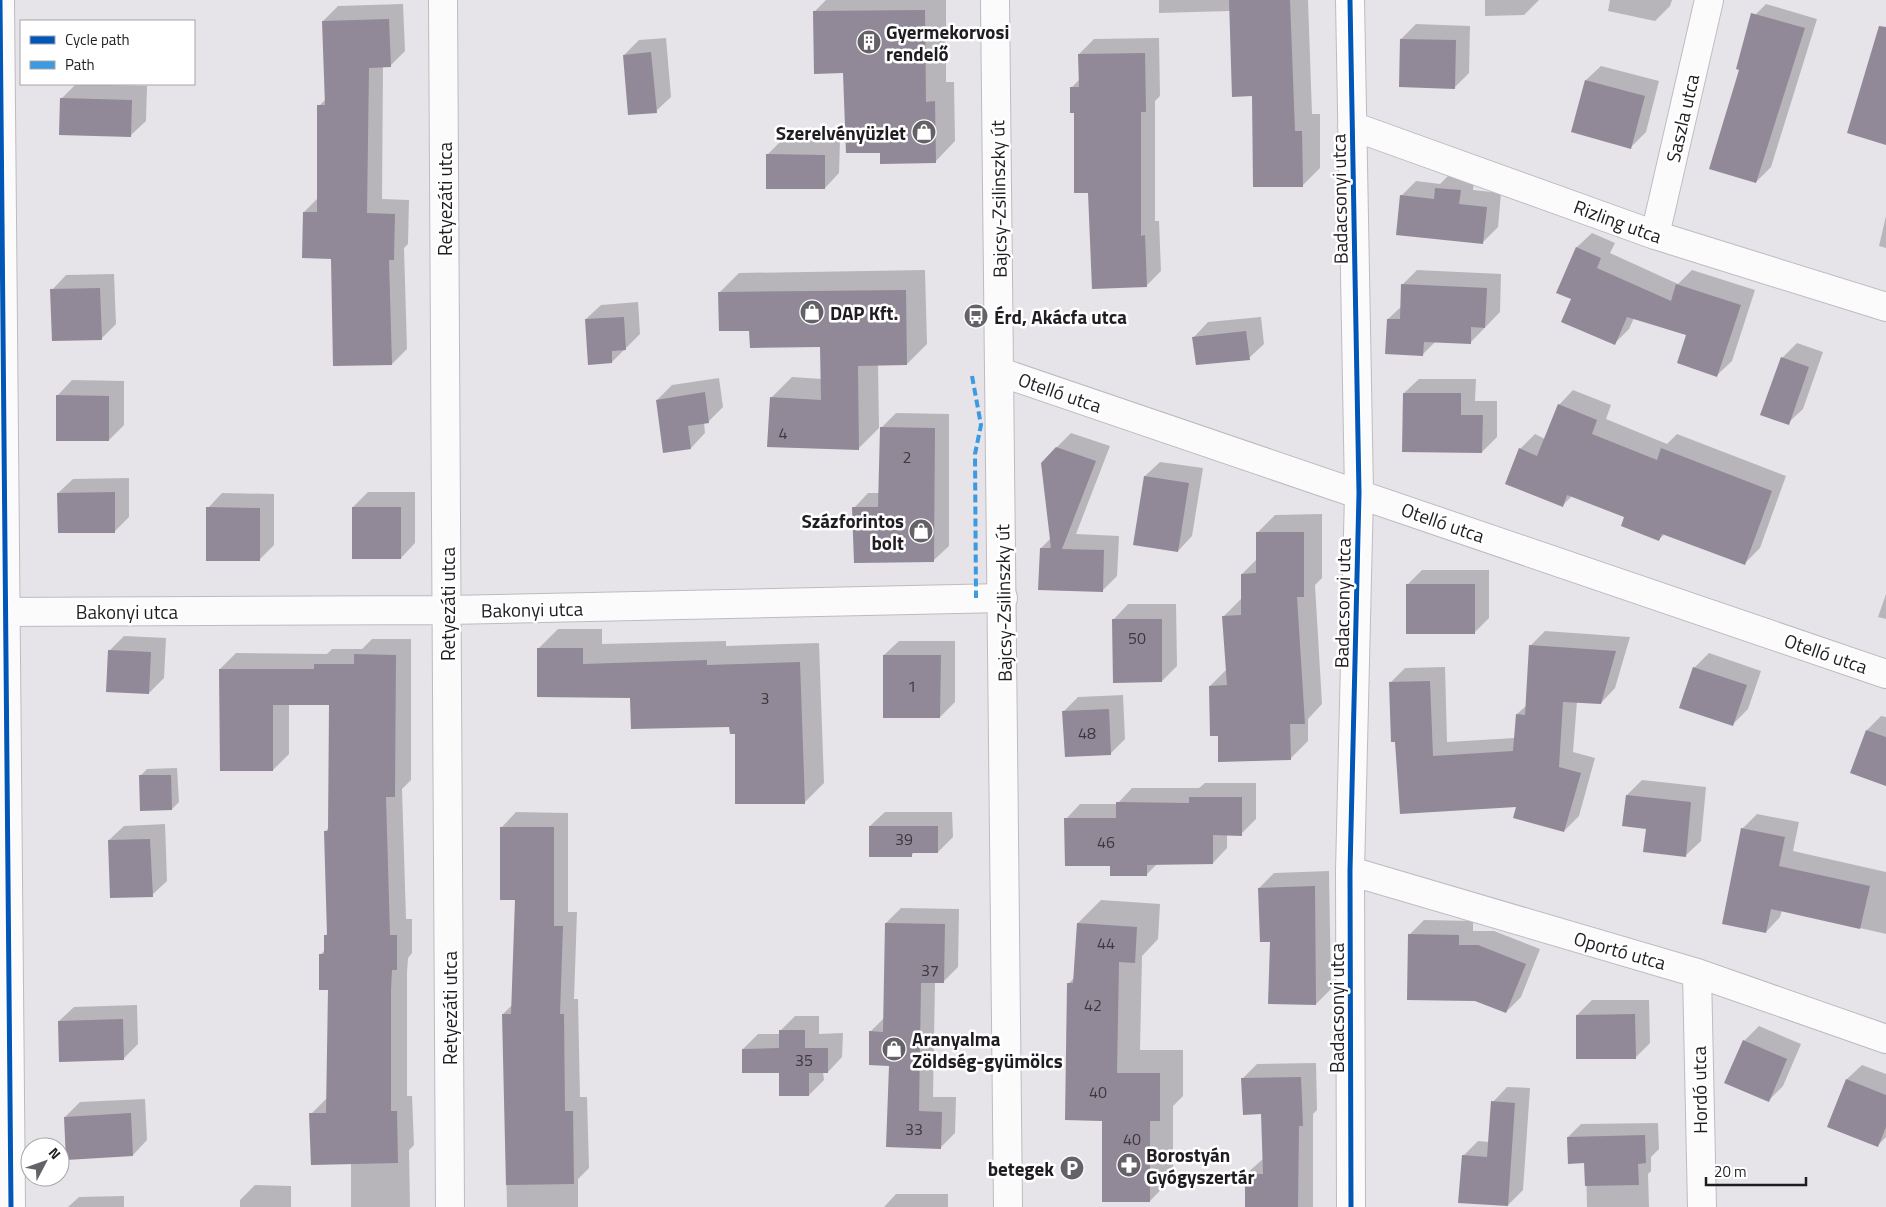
<svg xmlns="http://www.w3.org/2000/svg" width="1886" height="1207" viewBox="0 0 1886 1207" font-family="'Titillium Web',sans-serif">
	<style>
		.shadow { fill: #0003 }
		.building { fill: #918997 }
		.lines { fill: none; stroke-linecap: round; stroke-linejoin: round }
		.street-casing { stroke: #bebbc0; stroke-width: 30 }
		.secondary-casing { stroke: #bebbc0; stroke-width: 30 }
		.street { stroke: #fbfbfc; stroke-width: 28 }
		.secondary { stroke: #fbfbfc; stroke-width: 28 }
		.quiet { stroke: #3c9be0; stroke-width: 4; stroke-dasharray: 8 4; stroke-linecap: butt }
		.cycleway-casing { stroke: #fff; stroke-width: 8 }
		.cycleway { stroke: #0057b8; stroke-width: 5 }
		.labels { text-anchor: middle; dominant-baseline: central; stroke-width: 5; stroke-linejoin: round; paint-order: stroke }
		.number-label { font-size: 16px; fill: #3c383e }
		.poi-label { font-size: 19px; font-weight: bold; fill: #1f1d21; stroke: #fff; text-anchor: start }
		.street-label { font-size: 19px; fill: #1f1d21; stroke: #fff }
	</style>
	<rect width="100%" height="100%" fill="#e6e3e9"/>
	<path class="shadow" d="M 826,0 L 946,0 L 946,82 L 954,82 L 955,141 L 935,162 L 881,151 L 814,12 Z
		M 1159,0 L 1308,0 L 1312,114 L 1320,114 L 1320,168 L 1302,186 L 1253,95 L 1230,11 L 1159,13 Z
		M 1485,0 L 1539,0 L 1524,15 L 1485,16 Z
		M 1610,0 L 1672,0 L 1670,6 L 1655,21 L 1608,11 Z
		M 403,4 L 405,51 L 390,66 L 383,66 L 382,199 L 409,200 L 408,244 L 404,248 L 407,349 L 392,364 L 304,212 L 318,198 L 319,106 L 326,99 L 323,21 L 338,6 Z
		M 1766,4 L 1817,19 L 1771,167 L 1756,182 L 1751,19 Z
		M 1416,24 L 1470,26 L 1469,73 L 1454,88 L 1401,39 Z
		M 666,38 L 671,97 L 656,111 L 624,55 L 639,40 Z
		M 1159,38 L 1160,96 L 1155,101 L 1155,221 L 1159,221 L 1161,271 L 1146,286 L 1089,191 L 1071,88 L 1080,79 L 1079,54 L 1094,39 Z
		M 1601,66 L 1659,81 L 1646,132 L 1631,147 L 1586,80 Z
		M 76,84 L 147,86 L 146,121 L 131,135 L 61,99 Z
		M 782,140 L 840,140 L 839,173 L 825,188 L 767,155 Z
		M 1451,173 L 1475,176 L 1473,190 L 1501,193 L 1498,227 L 1483,242 L 1401,196 L 1416,181 L 1440,184 Z
		M 1886,216 L 1886,248 L 1879,246 Z
		M 1592,233 L 1615,243 L 1610,253 L 1678,284 L 1692,270 L 1755,290 L 1732,361 L 1717,375 L 1687,335 L 1634,318 L 1629,329 L 1614,344 L 1573,298 L 1558,292 L 1577,247 Z
		M 925,270 L 927,344 L 907,364 L 878,364 L 879,428 L 859,448 L 772,397 L 792,377 L 822,379 L 822,346 L 719,293 L 739,273 Z
		M 1417,270 L 1501,274 L 1500,312 L 1470,343 L 1436,341 L 1423,354 L 1388,319 L 1402,306 L 1402,285 Z
		M 114,274 L 116,324 L 101,339 L 52,290 L 66,275 Z
		M 638,302 L 640,334 L 612,362 L 586,319 L 601,305 Z
		M 1261,317 L 1264,344 L 1249,358 L 1194,337 L 1208,322 Z
		M 1797,343 L 1823,352 L 1803,409 L 1788,423 L 1782,358 Z
		M 719,378 L 723,407 L 708,422 L 704,422 L 705,433 L 691,448 L 657,400 L 672,385 Z
		M 1419,379 L 1476,379 L 1475,401 L 1497,401 L 1497,437 L 1482,452 L 1404,393 Z
		M 72,380 L 124,381 L 124,425 L 109,440 L 58,395 Z
		M 1573,390 L 1611,405 L 1606,419 L 1667,444 L 1677,434 L 1786,476 L 1760,548 L 1745,563 L 1665,534 L 1659,539 L 1625,517 L 1572,496 L 1563,505 L 1520,449 L 1535,434 L 1545,439 L 1559,405 Z
		M 896,413 L 949,414 L 949,546 L 934,560 L 854,508 L 868,493 L 880,493 L 881,428 Z
		M 1071,433 L 1110,446 L 1076,534 L 1119,536 L 1117,576 L 1102,591 L 1041,548 L 1051,538 L 1056,448 Z
		M 1160,462 L 1203,468 L 1192,536 L 1178,551 L 1145,476 Z
		M 129,478 L 129,517 L 114,532 L 58,493 L 73,479 Z
		M 368,492 L 415,492 L 415,543 L 401,558 L 353,507 Z
		M 222,493 L 274,494 L 274,545 L 259,560 L 208,508 Z
		M 1322,514 L 1322,578 L 1315,585 L 1322,704 L 1308,719 L 1308,741 L 1290,759 L 1219,734 L 1210,686 L 1227,669 L 1223,617 L 1242,598 L 1242,574 L 1258,558 L 1257,533 L 1275,515 Z
		M 1422,570 L 1489,570 L 1489,618 L 1474,633 L 1408,584 Z
		M 1886,594 L 1886,619 L 1878,617 Z
		M 1128,604 L 1176,604 L 1177,666 L 1162,681 L 1114,619 Z
		M 558,629 L 602,629 L 602,644 L 726,641 L 726,646 L 819,643 L 824,783 L 804,803 L 731,726 L 539,648 Z
		M 1545,631 L 1630,637 L 1615,688 L 1601,703 L 1577,701 L 1573,752 L 1595,758 L 1579,816 L 1564,831 L 1396,741 L 1390,683 L 1405,668 L 1445,667 L 1447,742 L 1515,738 L 1517,714 L 1527,705 L 1530,646 Z
		M 124,636 L 166,638 L 164,678 L 149,693 L 109,651 Z
		M 372,639 L 411,639 L 411,780 L 402,789 L 406,919 L 412,919 L 412,953 L 408,958 L 407,973 L 407,1096 L 412,1096 L 414,1145 L 409,1150 L 410,1207 L 351,1207 L 351,1163 L 311,1114 L 327,1098 L 330,989 L 320,955 L 326,949 L 326,935 L 328,933 L 325,832 L 329,827 L 330,704 L 289,704 L 289,754 L 273,770 L 220,669 L 236,653 L 327,654 L 332,649 L 362,649 Z
		M 899,641 L 955,641 L 955,702 L 940,717 L 884,655 Z
		M 1709,653 L 1761,671 L 1748,709 L 1733,724 L 1694,668 Z
		M 1123,695 L 1125,739 L 1110,754 L 1063,712 L 1078,697 Z
		M 1881,716 L 1886,717 L 1886,785 L 1867,730 Z
		M 177,768 L 179,802 L 172,809 L 140,776 L 147,769 Z
		M 1642,780 L 1706,787 L 1701,841 L 1686,855 L 1647,828 L 1627,795 Z
		M 1205,783 L 1256,783 L 1256,819 L 1241,834 L 1227,834 L 1227,848 L 1213,863 L 1158,863 L 1146,875 L 1111,865 L 1066,819 L 1080,804 L 1117,804 L 1132,788 L 1199,788 Z
		M 516,812 L 568,813 L 568,912 L 577,912 L 574,999 L 578,999 L 580,1097 L 587,1097 L 589,1168 L 578,1179 L 578,1207 L 507,1207 L 503,1014 L 513,1004 L 516,899 L 502,827 Z
		M 885,812 L 952,812 L 953,837 L 938,852 L 915,851 L 911,856 L 870,826 Z
		M 1757,814 L 1799,822 L 1793,851 L 1886,872 L 1886,934 L 1782,910 L 1780,917 L 1766,932 L 1742,829 Z
		M 165,824 L 167,881 L 152,895 L 109,840 L 124,826 Z
		M 1329,871 L 1331,989 L 1316,1004 L 1272,941 L 1259,888 L 1274,873 Z
		M 1101,900 L 1160,904 L 1158,939 L 1142,956 L 1140,1050 L 1183,1050 L 1183,1096 L 1173,1106 L 1173,1177 L 1150,1201 L 1103,1119 L 1069,983 L 1075,977 L 1078,923 Z
		M 901,908 L 959,909 L 958,967 L 943,982 L 935,982 L 933,1097 L 956,1097 L 955,1133 L 940,1148 L 870,1032 L 885,1017 L 886,923 Z
		M 1424,920 L 1473,921 L 1473,931 L 1494,931 L 1540,949 L 1521,997 L 1506,1012 L 1409,935 Z
		M 1592,1000 L 1649,1000 L 1650,1043 L 1635,1058 L 1577,1015 Z
		M 137,1005 L 138,1044 L 123,1059 L 59,1021 L 74,1007 Z
		M 795,1016 L 819,1016 L 819,1034 L 843,1033 L 842,1057 L 828,1072 L 823,1072 L 824,1080 L 809,1095 L 780,1072 L 743,1049 L 758,1034 L 780,1034 L 780,1031 Z
		M 1759,1026 L 1801,1044 L 1783,1086 L 1768,1101 L 1744,1041 Z
		M 1316,1063 L 1317,1110 L 1313,1114 L 1313,1207 L 1246,1207 L 1246,1174 L 1263,1159 L 1262,1113 L 1242,1079 L 1257,1064 Z
		M 1862,1065 L 1886,1074 L 1886,1137 L 1877,1146 L 1828,1126 L 1847,1079 Z
		M 1507,1087 L 1530,1088 L 1523,1190 L 1508,1205 L 1463,1156 L 1478,1141 L 1489,1142 L 1493,1102 Z
		M 145,1099 L 147,1140 L 133,1155 L 65,1117 L 80,1102 Z
		M 1658,1123 L 1659,1149 L 1651,1157 L 1651,1171 L 1648,1174 L 1649,1207 L 1587,1207 L 1586,1162 L 1568,1137 L 1581,1124 Z
		M 255,1185 L 291,1186 L 291,1207 L 240,1207 L 240,1200 Z
		M 896,1194 L 948,1194 L 948,1207 L 884,1207 Z
		M 124,1196 L 124,1207 L 68,1207 L 79,1197 Z"/>
	<path class="building" d="M 1229,0 L 1290,0 L 1295,131 L 1302,131 L 1303,187 L 1253,187 L 1252,96 L 1232,97 Z
		M 925,10 L 926,102 L 935,101 L 936,163 L 880,164 L 880,153 L 846,153 L 843,73 L 814,74 L 813,11 Z
		M 1751,13 L 1805,28 L 1756,183 L 1709,169 L 1739,70 L 1736,69 Z
		M 389,19 L 391,67 L 369,68 L 367,213 L 395,214 L 394,260 L 389,260 L 392,365 L 333,366 L 331,259 L 302,258 L 303,212 L 317,212 L 317,105 L 325,105 L 322,21 Z
		M 1879,26 L 1886,27 L 1886,145 L 1847,133 Z
		M 1400,39 L 1456,40 L 1455,89 L 1399,87 Z
		M 651,52 L 657,113 L 628,115 L 623,55 Z
		M 1145,53 L 1146,112 L 1141,112 L 1141,236 L 1145,235 L 1147,287 L 1092,289 L 1088,193 L 1074,193 L 1074,113 L 1070,113 L 1070,87 L 1079,87 L 1078,54 Z
		M 1585,80 L 1645,96 L 1631,149 L 1571,132 Z
		M 60,98 L 132,100 L 131,137 L 59,135 Z
		M 766,154 L 825,155 L 825,189 L 766,189 Z
		M 1435,188 L 1461,190 L 1459,204 L 1487,207 L 1483,244 L 1396,235 L 1400,195 L 1434,199 Z
		M 1576,247 L 1601,258 L 1597,268 L 1671,301 L 1676,284 L 1741,305 L 1717,377 L 1677,363 L 1686,335 L 1627,317 L 1615,345 L 1561,322 L 1571,299 L 1556,293 Z
		M 1401,284 L 1487,288 L 1485,328 L 1471,327 L 1471,344 L 1424,342 L 1423,356 L 1385,354 L 1387,319 L 1400,319 Z
		M 100,288 L 102,340 L 52,341 L 50,289 Z
		M 906,290 L 907,365 L 858,366 L 859,450 L 767,447 L 770,397 L 821,400 L 820,347 L 750,348 L 749,331 L 719,331 L 718,292 Z
		M 624,317 L 626,350 L 612,351 L 612,363 L 588,365 L 585,319 Z
		M 1246,331 L 1250,360 L 1196,365 L 1192,337 Z
		M 1781,357 L 1809,367 L 1789,425 L 1760,415 Z
		M 705,392 L 709,423 L 688,426 L 691,449 L 663,453 L 656,400 Z
		M 1403,393 L 1461,393 L 1461,415 L 1483,415 L 1482,453 L 1402,452 Z
		M 56,395 L 109,396 L 109,441 L 56,441 Z
		M 1558,404 L 1597,420 L 1592,434 L 1657,460 L 1661,448 L 1772,491 L 1745,565 L 1662,534 L 1659,541 L 1621,526 L 1624,517 L 1567,495 L 1563,507 L 1505,484 L 1519,448 L 1537,456 Z
		M 880,427 L 935,428 L 934,562 L 854,563 L 852,507 L 878,507 Z
		M 1056,447 L 1096,461 L 1062,549 L 1104,550 L 1103,592 L 1038,590 L 1040,548 L 1051,548 L 1041,463 Z
		M 1144,476 L 1189,483 L 1178,552 L 1133,545 Z
		M 115,492 L 115,533 L 58,533 L 57,493 Z
		M 206,507 L 260,508 L 260,561 L 206,561 Z
		M 352,507 L 401,507 L 401,559 L 352,559 Z
		M 1256,532 L 1304,532 L 1304,597 L 1297,597 L 1305,724 L 1290,724 L 1291,760 L 1218,762 L 1218,736 L 1210,736 L 1209,686 L 1227,685 L 1222,616 L 1241,615 L 1241,574 L 1256,573 Z
		M 1406,584 L 1475,584 L 1475,634 L 1406,634 Z
		M 1112,619 L 1162,619 L 1162,682 L 1113,683 Z
		M 1529,645 L 1616,651 L 1601,704 L 1563,702 L 1559,767 L 1581,773 L 1564,832 L 1513,818 L 1516,807 L 1400,814 L 1395,742 L 1391,742 L 1389,682 L 1430,681 L 1433,756 L 1513,751 L 1516,714 L 1525,715 Z
		M 537,648 L 583,648 L 583,664 L 707,660 L 707,665 L 800,662 L 805,804 L 735,804 L 735,734 L 730,734 L 729,727 L 631,729 L 630,698 L 537,697 Z
		M 108,650 L 151,652 L 149,694 L 106,692 Z
		M 354,654 L 396,655 L 395,797 L 386,797 L 390,935 L 397,935 L 397,970 L 392,970 L 391,990 L 391,1111 L 397,1111 L 398,1163 L 311,1165 L 309,1113 L 326,1113 L 328,990 L 319,990 L 319,954 L 324,954 L 324,935 L 327,935 L 324,831 L 328,831 L 329,705 L 273,705 L 273,771 L 220,771 L 219,669 L 314,669 L 314,664 L 354,664 Z
		M 883,655 L 941,655 L 940,718 L 883,718 Z
		M 1693,667 L 1747,685 L 1733,726 L 1679,708 Z
		M 1109,709 L 1111,755 L 1065,757 L 1062,711 Z
		M 1866,730 L 1886,737 L 1886,786 L 1850,773 Z
		M 139,775 L 171,775 L 172,810 L 140,811 Z
		M 1626,795 L 1691,802 L 1686,857 L 1643,852 L 1646,829 L 1622,826 Z
		M 1189,797 L 1242,797 L 1242,836 L 1213,835 L 1213,864 L 1147,865 L 1147,876 L 1110,876 L 1110,866 L 1065,866 L 1064,818 L 1116,818 L 1116,802 L 1189,803 Z
		M 869,826 L 938,826 L 938,853 L 912,853 L 912,857 L 869,857 Z
		M 500,827 L 554,827 L 554,926 L 563,926 L 560,1014 L 564,1014 L 565,1111 L 573,1111 L 574,1184 L 506,1185 L 502,1014 L 511,1014 L 515,900 L 500,900 Z
		M 1741,828 L 1785,837 L 1779,866 L 1870,886 L 1860,929 L 1771,909 L 1766,933 L 1722,924 Z
		M 150,839 L 153,897 L 110,898 L 108,840 Z
		M 1315,886 L 1316,1005 L 1268,1004 L 1270,942 L 1260,942 L 1258,888 Z
		M 885,923 L 945,924 L 944,983 L 921,983 L 919,1111 L 942,1112 L 941,1149 L 886,1147 L 889,1066 L 869,1065 L 869,1031 L 883,1032 Z
		M 1077,923 L 1137,927 L 1135,963 L 1119,962 L 1117,1073 L 1160,1073 L 1160,1121 L 1150,1121 L 1150,1202 L 1102,1202 L 1102,1121 L 1065,1120 L 1067,983 L 1073,983 Z
		M 1408,934 L 1459,935 L 1459,945 L 1478,945 L 1526,964 L 1506,1013 L 1475,1001 L 1407,1000 Z
		M 1635,1014 L 1636,1059 L 1576,1059 L 1576,1015 Z
		M 123,1019 L 124,1060 L 59,1062 L 58,1021 Z
		M 779,1030 L 805,1030 L 805,1048 L 828,1048 L 828,1073 L 809,1073 L 809,1096 L 779,1096 L 779,1073 L 742,1073 L 742,1049 L 779,1048 Z
		M 1743,1040 L 1787,1059 L 1769,1102 L 1724,1083 Z
		M 1301,1077 L 1303,1126 L 1299,1126 L 1298,1207 L 1245,1207 L 1245,1174 L 1263,1174 L 1261,1114 L 1243,1115 L 1241,1078 Z
		M 1846,1079 L 1886,1095 L 1886,1127 L 1878,1147 L 1827,1127 Z
		M 1491,1101 L 1515,1103 L 1508,1206 L 1458,1203 L 1462,1155 L 1487,1157 Z
		M 131,1113 L 133,1156 L 66,1160 L 64,1117 Z
		M 1645,1135 L 1646,1163 L 1638,1164 L 1639,1185 L 1585,1186 L 1584,1163 L 1568,1164 L 1567,1137 Z"/>
	<g class="lines">
		<defs>
			<path id="street" d="M 0,0 L 11,1207
				M 443,0 L 450,1207
				M 1350,0 L 1359,493 L 1350,871 L 1351,1207
				M 1352,126 L 1655,235 L 1886,307
				M 1655,235 L 1709,0
				M 1000,372 L 1886,674
				M 0,612 L 447,610 L 1003,598
				M 1350,871 L 1697,973 L 1886,1039
				M 1697,973 L 1702,1207"/>
			<path id="secondary" d="M 995,0 L 1008,1207"/>
		</defs>
		<use href="#street" class="street-casing"/>
		<use href="#secondary" class="secondary-casing"/>
		<use href="#street" class="street"/>
		<use href="#secondary" class="secondary"/>
		<path class="quiet" d="M 972,376 L 981,425 L 975,454 L 976,598"/>
		<defs>
			<path id="cycleway" d="M 0,0 L 11,1207
				M 1350,0 L 1359,493 L 1350,871 L 1351,1207"/>
		</defs>
		<use href="#cycleway" class="cycleway-casing"/>
		<use href="#cycleway" class="cycleway"/>
	</g>
	<defs>
		<symbol id="building-disc" viewBox="-11 -11 22 22"><circle r="9.5" fill="#656267" stroke="#fff"/><path d="M-4-6H4V6H1V3H-1V6H-4ZM-2.5-4.3h1.7v1.8h-1.7ZM.8-4.3h1.7v1.8H.8ZM-2.5-1h1.7V.8h-1.7ZM.8-1h1.7V.8H.8Z" fill="#fff"/></symbol>
		<symbol id="shop-disc" viewBox="-11 -11 22 22"><circle r="9.5" fill="#656267" stroke="#fff"/><path d="M-5-2.5h2.3a2.7 3.5 0 0 1 5.4 0H5L5.5 6h-11ZM-1.5-2.5h3a1.5 2.3 0 0 0-3 0Z" fill="#fff"/></symbol>
		<symbol id="bus-disc" viewBox="-11 -11 22 22"><circle r="9.5" fill="#656267" stroke="#fff"/><path d="M-5-6H5V4H4V6H2V4H-2V6H-4V4H-5ZM-3.5-4V0h7V-4ZM-3.5 1.2v1.5H-2V1.2ZM2 1.2v1.5H3.5V1.2Z" fill="#fff"/></symbol>
		<symbol id="pharmacy-disc" viewBox="-11 -11 22 22"><circle r="9.5" fill="#656267" stroke="#fff"/><path d="M-2-6h4v4h4v4h-4v4h-4v-4h-4v-4h4Z" fill="#fff"/></symbol>
		<symbol id="parking-disc" viewBox="-11 -11 22 22"><circle r="9.5" fill="#656267" stroke="#fff"/><path d="M-3.5-5.5H1a3.5 3.5 0 0 1 0 7H-1V5.5H-3.5ZM-1-3.4V-.6H.8a1.4 1.4 0 0 0 0-2.8Z" fill="#fff"/></symbol>
	</defs>
	<g fill-rule="evenodd">
		<use href="#building-disc" x="855" y="28" width="28" height="28"/>
		<use href="#shop-disc" x="910" y="118" width="28" height="28"/>
		<use href="#shop-disc" x="798" y="298" width="28" height="28"/>
		<use href="#bus-disc" x="962" y="302" width="28" height="28"/>
		<use href="#shop-disc" x="907" y="517" width="28" height="28"/>
		<use href="#shop-disc" x="880" y="1035" width="28" height="28"/>
		<use href="#pharmacy-disc" x="1115" y="1151" width="28" height="28"/>
		<use href="#parking-disc" x="1058" y="1154" width="28" height="28"/>
	</g>
	<g class="labels">
		<g class="number-label">
			<text x="783" y="433">4</text>
			<text x="907" y="457">2</text>
			<text x="1137" y="638">50</text>
			<text x="912" y="686">1</text>
			<text x="765" y="698">3</text>
			<text x="1087" y="733">48</text>
			<text x="904" y="839">39</text>
			<text x="1106" y="842">46</text>
			<text x="1106" y="943">44</text>
			<text x="930" y="970">37</text>
			<text x="1093" y="1005">42</text>
			<text x="804" y="1060">35</text>
			<text x="1098" y="1092">40</text>
			<text x="914" y="1129">33</text>
			<text x="1132" y="1139">40</text>
		</g>
		<g class="poi-label">
			<text x="886" y="31">Gyermekorvosi<tspan x="886" dy="22">rendelő</tspan></text>
			<text x="906" y="132" text-anchor="end">Szerelvényüzlet</text>
			<text x="830" y="312">DAP Kft.</text>
			<text x="994" y="316">Érd, Akácfa utca</text>
			<text x="904" y="520" text-anchor="end">Százforintos<tspan x="904" dy="22">bolt</tspan></text>
			<text x="912" y="1038">Aranyalma<tspan x="912" dy="22">Zöldség-gyümölcs</tspan></text>
			<text x="1146" y="1154">Borostyán<tspan x="1146" dy="22">Gyógyszertár</tspan></text>
			<text x="1054" y="1168" text-anchor="end">betegek</text>
		</g>
		<g class="street-label">
			<text transform="translate(1682 118) rotate(-77)">Saszla utca</text>
			<text transform="translate(444 199) rotate(-90)">Retyezáti utca</text>
			<text transform="translate(998 199) rotate(-91)">Bajcsy-Zsilinszky út</text>
			<text transform="translate(1339 199) rotate(-91)">Badacsonyi utca</text>
			<text transform="translate(1618 221) rotate(20)">Rizling utca</text>
			<text transform="translate(1060 392) rotate(19)">Otelló utca</text>
			<text transform="translate(1443 522) rotate(19)">Otelló utca</text>
			<text transform="translate(1003 603) rotate(-91)">Bajcsy-Zsilinszky út</text>
			<text transform="translate(1342 603) rotate(-89)">Badacsonyi utca</text>
			<text transform="translate(447 604) rotate(-90)">Retyezáti utca</text>
			<text transform="translate(532 609) rotate(-1)">Bakonyi utca</text>
			<text x="127" y="611">Bakonyi utca</text>
			<text transform="translate(1826 653) rotate(19)">Otelló utca</text>
			<text transform="translate(1620 950) rotate(16)">Oportó utca</text>
			<text transform="translate(449 1008) rotate(-90)">Retyezáti utca</text>
			<text transform="translate(1336 1008) rotate(-90)">Badacsonyi utca</text>
			<text transform="translate(1699 1090) rotate(-91)">Hordó utca</text>
		</g>
	</g>
	<rect x="20" y="20" width="175" height="65" fill="#ffffff" stroke="#a5a5a6"/>
	<rect x="30" y="36" width="25" height="8" fill="#0057b8" stroke="#a5a5a6"/>
	<text x="65" y="45" font-size="15" fill="#1f1d21">Cycle path</text>
	<rect x="30" y="61" width="25" height="8" fill="#3c9be0" stroke="#a5a5a6"/>
	<text x="65" y="70" font-size="15" fill="#1f1d21">Path</text>
	<g transform="translate(45 1162) rotate(49)"><circle r="24" fill="#ffffff" stroke="#a5a5a6"/>
	<path d="M0-4L9 19L0 12L-9 19Z" fill="#656267"/>
	<text y="-8" font-size="14" font-weight="bold" text-anchor="middle" fill="#1f1d21">N</text>
	</g>
	<path d="M1706 1177v8h100v-8" fill="none" stroke="#1f1d21" stroke-width="2.5"/>
	<text x="1714" y="1177" font-size="15" fill="#1f1d21" stroke="#ffffff" stroke-width="4" paint-order="stroke">20 m</text>
</svg>
